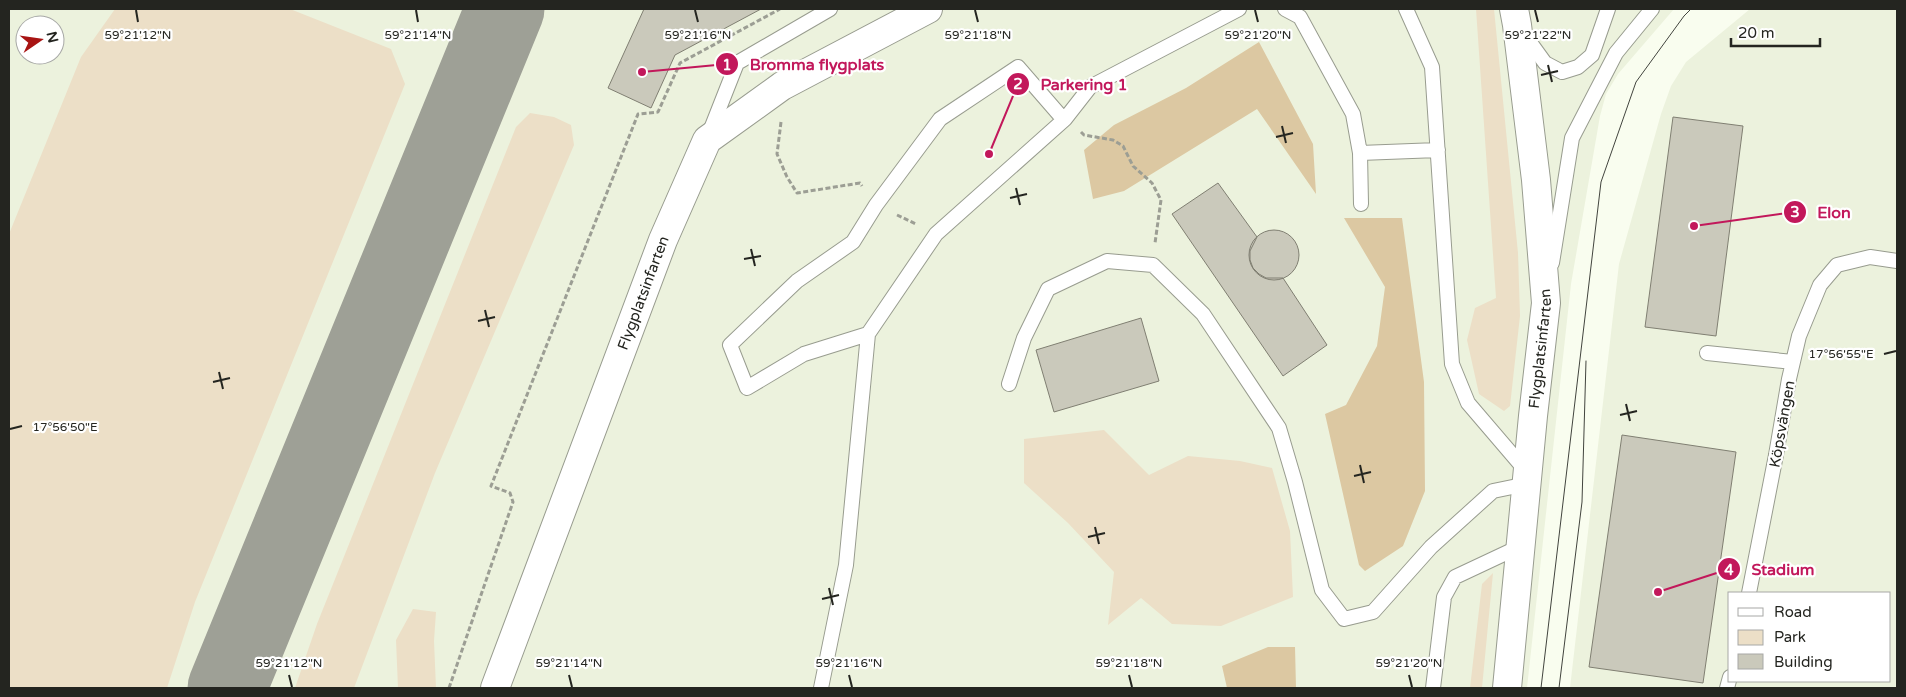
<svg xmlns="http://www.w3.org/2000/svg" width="1906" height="697" viewBox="0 0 1906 697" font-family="'Varela Round',sans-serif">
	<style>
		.built { fill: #ecf2dd; fill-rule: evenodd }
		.green { fill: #ecdfc7 }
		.forest { fill: #dcc8a2 }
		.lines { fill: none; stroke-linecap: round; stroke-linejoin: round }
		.taxiway { stroke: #9ea096; stroke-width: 79 }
		.building { fill: #cac9bb; stroke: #807f72 }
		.service-casing { stroke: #989c8f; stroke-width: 16 }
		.minor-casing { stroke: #989c8f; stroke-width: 30 }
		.path { stroke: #9c9e94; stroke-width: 3; stroke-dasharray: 5 2.5; stroke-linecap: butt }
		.service { stroke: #fff; stroke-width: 14 }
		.minor { stroke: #fff; stroke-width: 28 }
		.tram { stroke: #42443e; stroke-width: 1 }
		.ticks { fill: none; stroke: #242520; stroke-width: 2 }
		.labels { text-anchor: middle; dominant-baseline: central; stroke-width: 4.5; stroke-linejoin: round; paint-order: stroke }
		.street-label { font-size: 15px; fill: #242520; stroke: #fff }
		.ticks-label { font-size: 12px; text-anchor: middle; fill: #242520; stroke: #fff; stroke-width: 4.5; stroke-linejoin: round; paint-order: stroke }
		.leader { fill: none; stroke: #c2185b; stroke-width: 2 }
		.callout-dot { fill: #c2185b; stroke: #fff; stroke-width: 2 }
		.mark-label { font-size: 15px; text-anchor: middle; font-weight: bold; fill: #fff }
		.callout-label { font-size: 16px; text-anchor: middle; font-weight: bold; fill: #c2185b; stroke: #fff; stroke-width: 4.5; stroke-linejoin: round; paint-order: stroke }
	</style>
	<rect width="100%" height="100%" fill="#f9fdef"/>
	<path class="built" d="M 9,9 L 1674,9 L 1618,74 L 1606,94 L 1600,116 L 1571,284 L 1527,688 L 9,688 ZM 25,25 L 55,25 L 55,55 L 25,55 Z
		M 1750,9 L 1897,9 L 1897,688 L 1570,688 L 1619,264 L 1661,114 L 1671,86 L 1686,62 ZM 1730,593 L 1890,593 L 1890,681 L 1730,681 Z"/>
	<path class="green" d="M 115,9 L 290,9 L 391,49 L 405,84 L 195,602 L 167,688 L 9,688 L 9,234 L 81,57 Z
		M 1476,9 L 1494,9 L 1518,253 L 1520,316 L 1510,406 L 1504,411 L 1479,394 L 1467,340 L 1475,308 L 1496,298 Z
		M 530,113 L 554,117 L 571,125 L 574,145 L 435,473 L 354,688 L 295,688 L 317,624 L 516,127 Z
		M 1104,430 L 1149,475 L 1188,456 L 1240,461 L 1272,468 L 1290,531 L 1293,597 L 1221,626 L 1172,624 L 1141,598 L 1108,625 L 1114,572 L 1068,523 L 1024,483 L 1024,439 Z
		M 1493,573 L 1482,688 L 1470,688 L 1482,584 Z
		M 413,609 L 436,612 L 434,641 L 436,688 L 398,688 L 396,640 Z"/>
	<path class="forest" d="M 1259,42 L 1313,144 L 1316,194 L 1257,109 L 1124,191 L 1093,199 L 1084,150 L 1114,125 L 1186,88 Z
		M 1344,218 L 1402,218 L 1424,382 L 1425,491 L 1403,546 L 1365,571 L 1359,565 L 1325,414 L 1346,405 L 1377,346 L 1385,287 Z
		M 1268,647 L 1295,647 L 1296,688 L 1227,688 L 1222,666 Z"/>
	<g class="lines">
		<path class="taxiway" d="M 227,688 L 505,9"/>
	</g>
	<path class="building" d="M 644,9 L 761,9 L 675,55 L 651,108 L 608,88 Z
		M 1673,117 L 1743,126 L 1716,336 L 1645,327 Z
		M 1218,183 L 1257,237 L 1250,251 L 1250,260 L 1253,268 L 1259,274 L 1266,278 L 1283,278 L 1327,345 L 1283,376 L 1172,214 Z
		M1249 255a25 25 0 1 1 50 0a25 25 0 1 1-50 0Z
		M 1141,318 L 1159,381 L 1054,412 L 1036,350 Z
		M 1622,435 L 1736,452 L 1703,683 L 1589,667 Z"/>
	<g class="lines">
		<defs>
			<path id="service" d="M 1285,9 L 1300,17 L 1353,114 L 1360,153 L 1438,150
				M 1406,9 L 1432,67 L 1452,364 L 1468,403 L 1527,472
				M 1524,34 L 1545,63 L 1562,72 L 1578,67 L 1592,55 L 1608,9
				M 709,134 L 737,63 L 830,9
				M 1360,153 L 1361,204
				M 1552,263 L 1572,138 L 1616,53 L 1652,9
				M 868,334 L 804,354 L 747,388 L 730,345 L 797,281 L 853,242 L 876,205 L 940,119 L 1018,67 L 1064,120
				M 1707,353 L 1793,362
				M 1009,384 L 1024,338 L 1048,289 L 1107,261 L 1153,265 L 1203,314 L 1279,428 L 1295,482 L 1322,590 L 1344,619 L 1373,612 L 1431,547 L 1493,491 L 1527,484
				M 1749,593 L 1776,455 L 1789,379 L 1799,336 L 1820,285 L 1837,265 L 1870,257 L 1897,261
				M 821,688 L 846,565 L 868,334 L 936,234 L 1065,119 L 1090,87 L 1239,9
				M 1433,688 L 1444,597 L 1455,577 L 1521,546
				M 1727,688 L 1730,677"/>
			<g id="minor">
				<path id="s1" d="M 495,688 L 663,240 L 707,140 L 782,86 L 928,9"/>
				<path id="s2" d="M 1507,688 L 1533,416 L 1546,303 L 1536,180 L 1517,25 L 1514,9"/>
			</g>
		</defs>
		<use href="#service" class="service-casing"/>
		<use href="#minor" class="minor-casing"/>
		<path class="path" d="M 781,122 L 777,154 L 787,177 L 797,193 L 860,183 L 862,186
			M 1081,132 L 1084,135 L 1113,140 L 1123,146 L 1133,166 L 1152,183 L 1161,200 L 1155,243
			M 897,215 L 916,224
			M 449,688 L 513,502 L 510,493 L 491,486 L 638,114 L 658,112 L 680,63 L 780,9"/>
		<use href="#service" class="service"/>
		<use href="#minor" class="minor"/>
		<path class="tram" d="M 1541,688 L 1601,182 L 1636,82 L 1684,16 L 1691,9
			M 1559,688 L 1582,502 L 1586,361"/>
	</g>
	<path class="ticks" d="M 136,10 L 138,22M 416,10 L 418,22M 695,10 L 698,22M 975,10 L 978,22M 1255,10 L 1258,22M 1535,10 L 1538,22M 1548,65 L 1552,82M 1541,75 L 1558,71M 1282,126 L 1286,143M 1276,137 L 1293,133M 1016,188 L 1020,205M 1010,198 L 1027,194M 751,249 L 755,266M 744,259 L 761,256M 485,310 L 489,327M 478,321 L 495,317M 1884,354 L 1896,351M 219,372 L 223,389M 213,382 L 230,378M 1626,404 L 1630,421M 1620,415 L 1637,411M 10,429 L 22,426M 1360,465 L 1364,483M 1354,476 L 1371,472M 1095,527 L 1099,544M 1088,537 L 1105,533M 829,588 L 833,605M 822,599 L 839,595M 289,675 L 292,687M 569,675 L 572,687M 849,675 L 852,687M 1129,675 L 1132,687M 1409,675 L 1412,687"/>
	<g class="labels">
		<g class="street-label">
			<text stroke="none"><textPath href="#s1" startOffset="422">Flygplatsinfarten</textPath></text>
			<text stroke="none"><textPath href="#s2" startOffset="341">Flygplatsinfarten</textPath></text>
			<text transform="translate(1782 424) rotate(-80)">Köpsvängen</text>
		</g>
	</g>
	<g class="ticks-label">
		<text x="138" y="39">59°21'12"N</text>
		<text x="418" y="39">59°21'14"N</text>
		<text x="978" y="39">59°21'18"N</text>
		<text x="1258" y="39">59°21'20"N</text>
		<text x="1538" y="39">59°21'22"N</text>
		<text x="698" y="39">59°21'16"N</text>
		<text x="1841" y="358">17°56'55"E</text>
		<text x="65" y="431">17°56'50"E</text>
		<text x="289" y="667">59°21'12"N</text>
		<text x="569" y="667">59°21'14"N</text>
		<text x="849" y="667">59°21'16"N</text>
		<text x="1129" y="667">59°21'18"N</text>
		<text x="1409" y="667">59°21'20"N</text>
	</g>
	<path class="leader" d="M642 72L727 64M989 154L1018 84M1694 226L1795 212M1658 592L1729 569"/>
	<g class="callout-dot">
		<circle cx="642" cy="72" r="5"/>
		<circle cx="989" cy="154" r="5"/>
		<circle cx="1694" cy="226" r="5"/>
		<circle cx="1658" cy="592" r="5"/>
		<circle cx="727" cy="64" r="12"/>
		<circle cx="1018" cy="84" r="12"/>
		<circle cx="1795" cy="212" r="12"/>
		<circle cx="1729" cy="569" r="12"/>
	</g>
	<g class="mark-label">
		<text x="727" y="70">1</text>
		<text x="1018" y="89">2</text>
		<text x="1795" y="217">3</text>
		<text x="1729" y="575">4</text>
	</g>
	<g class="callout-label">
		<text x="817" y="70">Bromma flygplats</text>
		<text x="1084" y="90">Parkering 1</text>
		<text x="1834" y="218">Elon</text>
		<text x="1783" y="575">Stadium</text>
	</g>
	<rect width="1906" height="697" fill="none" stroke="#242520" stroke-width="20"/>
	<rect x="1728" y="592" width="162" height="90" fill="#ffffff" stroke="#a7a8a6"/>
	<rect x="1738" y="608" width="25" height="8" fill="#ffffff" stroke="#a7a8a6"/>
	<text x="1774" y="617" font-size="15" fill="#242520">Road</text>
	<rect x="1738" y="630" width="25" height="15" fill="#ecdfc7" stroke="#a7a8a6"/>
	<text x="1774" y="642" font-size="15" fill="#242520">Park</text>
	<rect x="1738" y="654" width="25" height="15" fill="#cac9bb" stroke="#a7a8a6"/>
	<text x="1774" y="667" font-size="15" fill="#242520">Building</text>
	<g transform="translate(40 40) rotate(77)"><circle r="24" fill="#ffffff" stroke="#a7a8a6"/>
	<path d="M0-4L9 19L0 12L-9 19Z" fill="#a81413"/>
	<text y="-8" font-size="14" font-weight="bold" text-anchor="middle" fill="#242520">N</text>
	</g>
	<path d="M1731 38v8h89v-8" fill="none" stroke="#242520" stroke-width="2.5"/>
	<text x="1738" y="38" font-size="15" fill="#242520" stroke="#ffffff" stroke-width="4" paint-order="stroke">20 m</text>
</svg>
